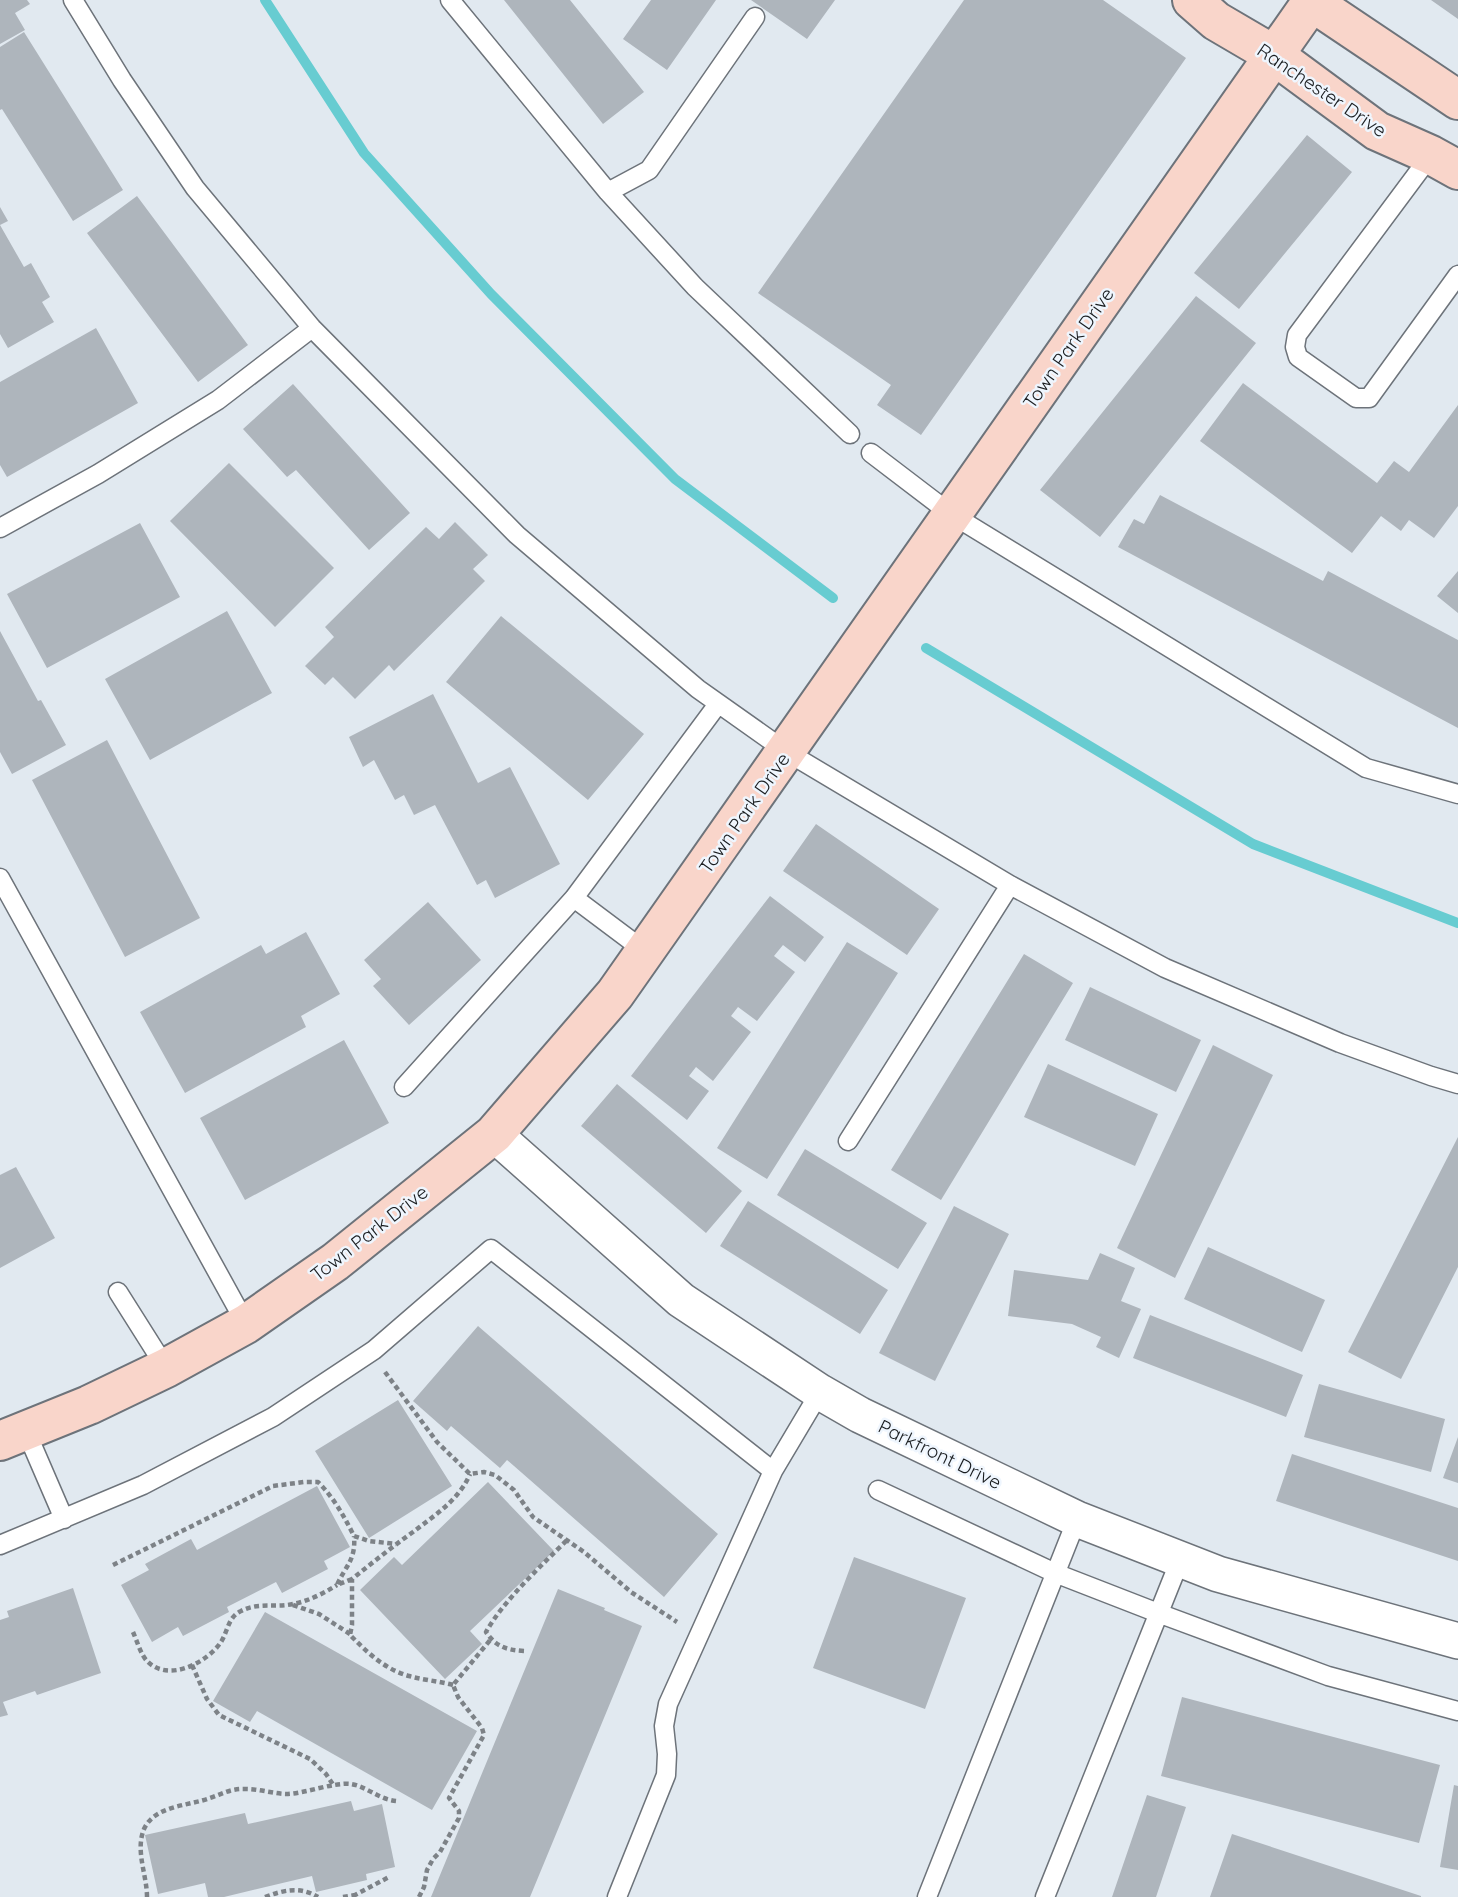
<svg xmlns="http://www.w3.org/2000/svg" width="1458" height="1897" viewBox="0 0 1458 1897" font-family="Quicksand,sans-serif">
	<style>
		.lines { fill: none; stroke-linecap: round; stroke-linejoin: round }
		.stream { stroke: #67ccd1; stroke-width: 10 }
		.building { fill: #aeb5bc }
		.lane-casing { stroke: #6d737a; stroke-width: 21 }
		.street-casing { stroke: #6d737a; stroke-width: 38 }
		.secondary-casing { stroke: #6d737a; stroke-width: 42 }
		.path { stroke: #7d8287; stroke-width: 4.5; stroke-dasharray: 5 3.5; stroke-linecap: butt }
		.lane { stroke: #fff; stroke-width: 18 }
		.street { stroke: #fff; stroke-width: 35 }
		.secondary { stroke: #f9d5ca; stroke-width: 38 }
		.labels { text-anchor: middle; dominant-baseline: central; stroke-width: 5; stroke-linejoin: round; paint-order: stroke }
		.street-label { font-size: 19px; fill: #191c1f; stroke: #eff6fe }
	</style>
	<rect width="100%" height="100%" fill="#e1e9f0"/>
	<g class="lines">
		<path class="stream" d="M 265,0 L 364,153 L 491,294 L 675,479 L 833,598
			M 926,648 L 1253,844 L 1458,923"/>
	</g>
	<path class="building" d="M 0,0 L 27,0 L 30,4 L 15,13 L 25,30 L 0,44 Z
		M 504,0 L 570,0 L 644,92 L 603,124 Z
		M 651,0 L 716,0 L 667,70 L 623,39 Z
		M 751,0 L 835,0 L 807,39 Z
		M 964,0 L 1103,0 L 1186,58 L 921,435 L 877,405 L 891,385 L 758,293 Z
		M 1431,0 L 1458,0 L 1458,19 Z
		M 24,32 L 123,190 L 73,221 L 2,109 L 0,110 L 0,47 Z
		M 1307,135 L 1352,172 L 1239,309 L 1194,273 Z
		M 137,196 L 248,345 L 198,382 L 87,233 Z
		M 0,207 L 8,221 L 0,225 L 24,267 L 31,263 L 50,297 L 42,302 L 54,322 L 8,348 L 0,334 Z
		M 1196,296 L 1256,343 L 1100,537 L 1040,490 Z
		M 96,328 L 138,403 L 7,477 L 0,465 L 0,382 Z
		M 1243,383 L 1377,483 L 1394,461 L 1409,472 L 1458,405 L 1458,506 L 1434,538 L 1409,520 L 1401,531 L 1381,516 L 1352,553 L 1200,441 Z
		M 293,384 L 410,513 L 369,550 L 296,470 L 287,477 L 243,429 Z
		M 229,463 L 334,568 L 275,627 L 170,521 Z
		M 1160,495 L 1323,581 L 1328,571 L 1458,640 L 1458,728 L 1118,547 L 1134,519 L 1144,524 Z
		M 455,522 L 488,555 L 473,569 L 485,581 L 394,671 L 389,665 L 355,699 L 333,677 L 325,685 L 305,666 L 334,637 L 325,627 L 426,527 L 439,539 Z
		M 140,523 L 180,597 L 47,668 L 7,594 Z
		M 1458,571 L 1458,613 L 1437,596 Z
		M 227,611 L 272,693 L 150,760 L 105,679 Z
		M 501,616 L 644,734 L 588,800 L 446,682 Z
		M 0,631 L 38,701 L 41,700 L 66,745 L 12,774 L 0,752 Z
		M 433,694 L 478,783 L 510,767 L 560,864 L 495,898 L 486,880 L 477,885 L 435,805 L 414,815 L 404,795 L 395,800 L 374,760 L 363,767 L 349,737 Z
		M 107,740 L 200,918 L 125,957 L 32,780 Z
		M 816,824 L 939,909 L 907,955 L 783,871 Z
		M 770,896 L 824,937 L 805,962 L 783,945 L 774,956 L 795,972 L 757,1021 L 738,1007 L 731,1016 L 751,1032 L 713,1081 L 696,1067 L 689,1076 L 709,1091 L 687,1120 L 631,1076 Z
		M 428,902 L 481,960 L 409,1025 L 373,986 L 381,979 L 364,960 Z
		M 306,932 L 340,994 L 301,1016 L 306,1027 L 185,1093 L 140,1012 L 261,945 L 266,954 Z
		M 847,942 L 898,973 L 767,1179 L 717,1148 Z
		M 1024,954 L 1073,983 L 941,1200 L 891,1170 Z
		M 1090,987 L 1201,1040 L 1176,1092 L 1065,1040 Z
		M 344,1040 L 389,1123 L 245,1200 L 200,1118 Z
		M 1213,1045 L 1273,1075 L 1175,1278 L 1117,1248 Z
		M 1048,1064 L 1158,1114 L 1135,1166 L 1024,1117 Z
		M 617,1084 L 742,1191 L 706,1233 L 581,1126 Z
		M 1458,1137 L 1458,1267 L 1401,1379 L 1348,1352 Z
		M 805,1149 L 927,1223 L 898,1269 L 777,1195 Z
		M 16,1167 L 55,1238 L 0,1268 L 0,1175 Z
		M 748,1201 L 888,1290 L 860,1334 L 720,1246 Z
		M 954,1206 L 1009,1234 L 935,1381 L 879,1353 Z
		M 1208,1247 L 1325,1300 L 1302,1352 L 1184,1299 Z
		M 1100,1253 L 1135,1268 L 1121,1301 L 1141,1309 L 1119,1358 L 1096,1347 L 1101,1337 L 1072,1324 L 1008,1316 L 1014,1270 L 1088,1280 Z
		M 1150,1315 L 1303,1375 L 1286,1417 L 1133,1358 Z
		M 478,1326 L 718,1534 L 664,1597 L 507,1460 L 500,1468 L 451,1426 L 447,1431 L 413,1401 Z
		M 1319,1384 L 1445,1419 L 1431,1472 L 1304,1437 Z
		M 398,1400 L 452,1486 L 369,1538 L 315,1451 Z
		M 1458,1437 L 1458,1483 L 1443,1478 Z
		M 1292,1454 L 1458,1508 L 1458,1561 L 1276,1501 Z
		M 488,1482 L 554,1551 L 470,1631 L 482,1644 L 445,1679 L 360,1590 L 394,1557 L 402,1565 Z
		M 317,1486 L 350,1547 L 324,1561 L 328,1569 L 282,1593 L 276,1582 L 227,1607 L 229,1612 L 183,1636 L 178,1627 L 152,1642 L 121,1585 L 149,1570 L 145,1564 L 191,1539 L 197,1550 Z
		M 854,1557 L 966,1598 L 925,1709 L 813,1668 Z
		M 73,1588 L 101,1673 L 37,1695 L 35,1691 L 3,1702 L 8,1715 L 0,1717 L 0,1620 L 9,1617 L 7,1611 Z
		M 558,1589 L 605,1608 L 604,1610 L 642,1626 L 530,1897 L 431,1897 Z
		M 265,1612 L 477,1731 L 432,1810 L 257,1711 L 250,1722 L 213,1701 Z
		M 1182,1697 L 1440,1765 L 1419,1843 L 1161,1776 Z
		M 1454,1785 L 1458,1786 L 1458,1870 L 1440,1867 Z
		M 1147,1795 L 1186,1807 L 1156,1897 L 1112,1897 Z
		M 351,1801 L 354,1811 L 382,1804 L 395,1867 L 366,1874 L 367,1880 L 316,1892 L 312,1876 L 224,1897 L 208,1897 L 205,1883 L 158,1894 L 145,1835 L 245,1813 L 248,1824 Z
		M 1232,1834 L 1421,1896 L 1421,1897 L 1210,1897 Z"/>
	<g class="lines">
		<defs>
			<path id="lane" d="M 73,0 L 122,80 L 195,188 L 312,328 L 517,535 L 698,689 L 787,752 L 1010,885 L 1165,968 L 1340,1043 L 1431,1076 L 1458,1084
				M 450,0 L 608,192 L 695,287 L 850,434
				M 1431,155 L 1297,335 L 1295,347 L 1298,357 L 1356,398 L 1369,398 L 1458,275
				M 608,192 L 649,170 L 755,17
				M 871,453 L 951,514 L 1366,768 L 1458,794
				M 0,528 L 98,474 L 218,400 L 312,328
				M 0,878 L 246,1324
				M 574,898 L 646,952
				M 404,1087 L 574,898 L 718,704
				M 848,1141 L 1010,885
				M 118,1292 L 166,1368
				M 26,1431 L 64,1519
				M 773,1471 L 820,1392
				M 878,1490 L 1055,1573 L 1158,1613 L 1328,1676 L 1458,1711
				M 0,1545 L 143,1485 L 273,1417 L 374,1350 L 491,1249 L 773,1471 L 668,1704 L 664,1726 L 667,1754 L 666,1775 L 617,1897
				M 927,1897 L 1077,1519
				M 1045,1897 L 1180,1560"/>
			<path id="street" d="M 494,1134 L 681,1300 L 820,1392 L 860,1415 L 1077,1519 L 1218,1574 L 1458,1641"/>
			<path id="secondary" d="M 1192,0 L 1216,21 L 1274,55 L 1377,131 L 1431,155 L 1458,170
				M 1309,0 L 1458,100
				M 0,1441 L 89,1405 L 166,1368 L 246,1324 L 335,1262 L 494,1134 L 615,994 L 1313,0"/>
		</defs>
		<use href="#lane" class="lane-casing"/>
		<use href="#street" class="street-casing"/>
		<use href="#secondary" class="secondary-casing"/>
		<path class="path" d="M 385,1372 L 437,1442 L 470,1474 L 484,1472 L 495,1475 L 514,1490 L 533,1517 L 584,1552 L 631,1592 L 677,1622
			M 113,1565 L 273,1486 L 304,1482 L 318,1482 C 334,1498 344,1516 354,1536 L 369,1541 L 396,1544
			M 352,1579 L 337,1585 C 346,1565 356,1560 354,1536
			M 293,1605 L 319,1614 L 350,1634
			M 133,1632 C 137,1641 141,1655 147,1661 C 168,1683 207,1663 221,1642 C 228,1631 228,1617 241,1611 C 258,1602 275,1608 293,1604 C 309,1601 324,1593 337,1585
			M 524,1651 C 507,1650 496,1647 486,1632 C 504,1600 541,1566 567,1540
			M 192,1665 L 207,1699 L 219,1715 L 310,1759 L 326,1774 L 334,1786
			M 453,1685 C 438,1681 423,1680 409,1676 C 384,1669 367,1652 350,1635 L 352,1625 L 352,1579 C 372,1563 392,1547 413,1532 C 435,1515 459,1500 470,1474
			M 147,1897 C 147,1875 135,1851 144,1829 C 155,1805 189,1806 210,1798 C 222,1794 232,1788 246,1789 C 260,1789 274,1794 288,1794 C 306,1793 335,1782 351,1784 C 368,1787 378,1799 396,1801
			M 265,1897 C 284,1890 300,1886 318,1897
			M 343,1897 L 355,1895
			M 356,1897 L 355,1895 L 389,1877
			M 419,1897 L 424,1887 L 427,1870 L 433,1859 L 440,1852 L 459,1818 L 459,1811 L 449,1798 L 484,1735 L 482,1728 L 458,1697 L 453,1685 L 491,1639"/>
		<use href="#lane" class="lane"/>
		<use href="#street" class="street"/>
		<use href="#secondary" class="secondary"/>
	</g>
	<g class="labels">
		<g class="street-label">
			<text transform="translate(1322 90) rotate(34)">Ranchester Drive</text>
			<text transform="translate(1068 348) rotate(-55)">Town Park Drive</text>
			<text transform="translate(744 813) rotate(-55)">Town Park Drive</text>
			<text transform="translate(369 1233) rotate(-38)">Town Park Drive</text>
			<text transform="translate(940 1454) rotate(26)">Parkfront Drive</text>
		</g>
	</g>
</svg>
